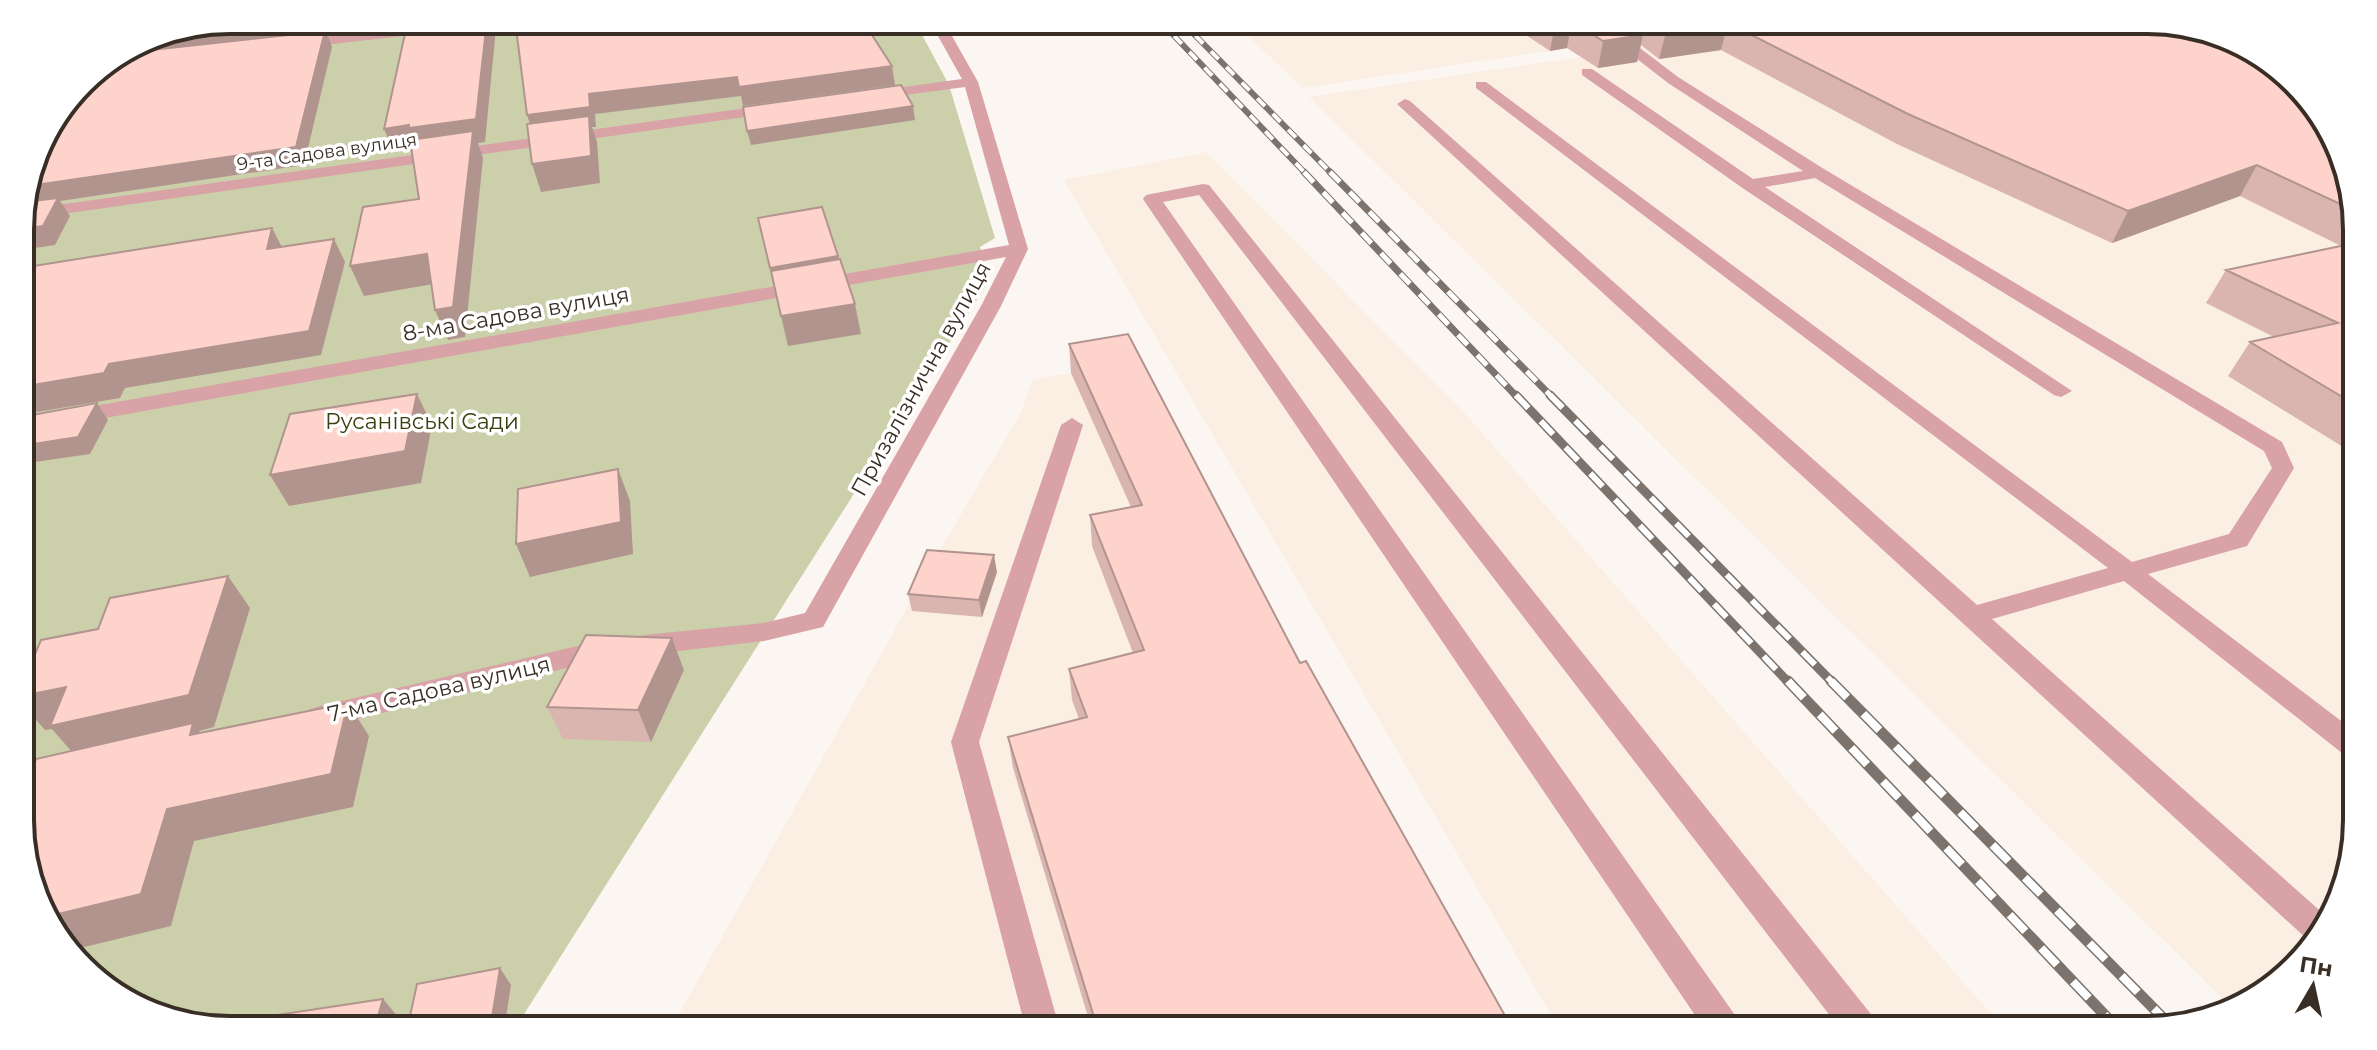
<svg xmlns="http://www.w3.org/2000/svg" width="2377" height="1050" viewBox="0 0 2377 1050" font-family="Montserrat,sans-serif">
	<style>
		.built { fill: #fbeee2 }
		.green { fill: #cbd0aa }
		.lines { fill: none; stroke-linecap: round; stroke-linejoin: round }
		.minor { fill: #d8a2a6; fill-rule: evenodd }
		.rail-far3-casing { stroke: #7c736c; stroke-width: 6 }
		.rail-far2-casing { stroke: #7c736c; stroke-width: 7 }
		.rail-far1-casing { stroke: #7c736c; stroke-width: 9 }
		.rail-casing { stroke: #7c736c; stroke-width: 11 }
		.rail-far3 { stroke: #fff; stroke-width: 4; stroke-dasharray: 11; stroke-linecap: butt }
		.rail-far2 { stroke: #fff; stroke-width: 5; stroke-dasharray: 14; stroke-linecap: butt }
		.rail-far1 { stroke: #fff; stroke-width: 6; stroke-dasharray: 18; stroke-linecap: butt }
		.rail { stroke: #fff; stroke-width: 8; stroke-dasharray: 23; stroke-linecap: butt }
		.wall { fill: #dab5af }
		.shaded-wall { fill: #b2948f }
		.building { fill: #fed3cc; stroke: #b2948f; stroke-width: 2 }
		.labels { text-anchor: middle; dominant-baseline: central; stroke-width: 7; stroke-linejoin: round; paint-order: stroke }
		.far-street-label { font-size: 18px; fill: #382e25; stroke: #fff }
		.street-label { font-size: 22px; fill: #382e25; stroke: #fff }
		.park-label { font-size: 22px; fill: #3b3f10; stroke: #fff }
		.rim { fill: none; stroke: #382e25; stroke-width: 4 }
	</style>
	<rect width="100%" height="100%" fill="#fcf6f2"/>
	<path class="built" d="M 1231,20 L 2147,20 L 2355,203 L 2357,820 L 2341,901 L 2264,994 L 2230,1006 L 1309,97 L 1581,57 L 1567,48 L 1303,88 Z
		M 1207,152 L 1469,418 L 2005,1030 L 1560,1030 L 1064,180 Z
		M 1129,362 L 1488,1030 L 670,1030 L 930,567 L 1020,414 L 1033,380 Z"/>
	<path class="green" d="M 230,20 L 914,20 L 949,85 L 995,238 L 980,247 L 990,279 L 514,1030 L 230,1030 L 149,1014 L 63,947 L 22,848 L 20,216 Z"/>
	<g class="lines">
		<path class="minor" d="M 473,20 L 516,20 L 509,24 L 297,48 L 290,44 L 297,40 Z
			M 929,20 L 943,20 L 978,82 L 1028,249 L 1001,306 L 823,627 L 764,641 L 644,655 L 635,652 L 631,645 L 635,638 L 644,635 L 764,623 L 805,613 L 981,306 L 1006,257 L 71,424 L 60,417 L 71,410 L 1009,245 L 965,87 L 875,99 L 868,95 L 875,91 L 962,79 Z
			M 1336,20 L 1351,20 L 1356,25 L 1344,28 Z
			M 1587,20 L 1603,20 L 1678,77 L 1824,169 L 2282,442 L 2294,468 L 2247,546 L 2148,574 L 2357,733 L 2357,760 L 2347,757 L 2124,581 L 1992,619 L 2327,917 L 2308,940 L 1397,104 L 1405,99 L 1410,101 L 1977,605 L 2108,568 L 1476,88 L 1476,82 L 1486,82 L 2132,562 L 2229,534 L 2272,468 L 2264,451 L 1815,178 L 1765,187 L 2072,391 L 2061,397 L 2054,395 L 1744,189 L 1582,75 L 1582,69 L 1592,69 L 1753,179 L 1803,171 L 1668,83 Z
			M 775,104 L 783,109 L 780,112 L 20,220 L 22,210 Z
			M 1203,184 L 1209,185 L 1874,1018 L 1879,1030 L 1841,1030 L 1199,195 L 1163,202 L 1737,1018 L 1742,1030 L 1705,1030 L 1143,199 L 1146,195 Z
			M 1072,418 L 1083,425 L 979,742 L 1060,1030 L 1026,1030 L 951,742 L 1061,425 Z
			M 603,640 L 612,643 L 616,650 L 612,657 L 320,728 L 310,725 L 306,717 L 310,709 L 320,706 Z"/>
		<defs>
			<path id="rail-far3" d="M 1159,20 L 1306,174
				M 1180,20 L 1332,174"/>
			<path id="rail-far2" d="M 1304,172 L 1517,397
				M 1330,172 L 1552,397"/>
			<path id="rail-far1" d="M 1516,395 L 1789,683
				M 1550,395 L 1833,683"/>
			<path id="rail" d="M 1788,681 L 2119,1030
				M 1831,681 L 2171,1026"/>
		</defs>
		<use href="#rail-far3" class="rail-far3-casing"/>
		<use href="#rail-far2" class="rail-far2-casing"/>
		<use href="#rail-far1" class="rail-far1-casing"/>
		<use href="#rail" class="rail-casing"/>
		<use href="#rail-far3" class="rail-far3"/>
		<use href="#rail-far2" class="rail-far2"/>
		<use href="#rail-far1" class="rail-far1"/>
		<use href="#rail" class="rail"/>
	</g>
	<path class="wall" d="M 1503,20 L 2147,20 L 2355,203 L 2356,455 L 2228,376 L 2250,342 L 2274,337 L 2206,303 L 2226,270 L 2341,246 L 2240,196 L 2112,243 L 1897,144 L 1721,50 L 1659,59 L 1641,45 L 1637,62 L 1598,68 L 1567,48 L 1550,51 Z
		M 1069,344 L 1300,663 L 1513,1030 L 1092,1030 L 1013,768 L 1008,737 L 1079,719 L 1072,700 L 1069,669 L 1133,653 L 1092,546 L 1090,515 L 1131,507 L 1071,373 Z
		M 997,572 L 982,617 L 912,611 L 908,594 Z
		M 684,670 L 651,742 L 563,739 L 547,707 Z"/>
	<path class="shaded-wall" d="M 303,20 L 338,20 L 335,33 L 327,34 L 332,47 L 304,165 L 60,201 L 70,216 L 55,245 L 21,250 L 21,229 L 23,207 L 29,186 L 114,58 L 148,37 Z
		M 487,20 L 493,20 L 496,28 L 485,142 L 478,143 L 483,158 L 465,337 L 448,340 L 435,310 L 418,148 L 394,152 L 384,129 L 409,125 Z
		M 1572,21 L 1567,48 L 1550,51 L 1555,24 Z
		M 1728,23 L 1721,50 L 1659,59 L 1666,32 Z
		M 1643,35 L 1637,62 L 1598,68 L 1603,41 Z
		M 892,66 L 895,85 L 743,106 L 741,96 L 595,114 L 596,127 L 592,127 L 597,142 L 600,183 L 541,192 L 532,164 L 534,136 L 527,115 L 589,94 L 737,77 Z
		M 913,106 L 915,120 L 751,145 L 747,131 Z
		M 2257,165 L 2240,196 L 2112,243 L 2128,211 Z
		M 272,228 L 284,251 L 267,249 Z
		M 334,239 L 345,262 L 321,355 L 125,388 L 120,398 L 37,412 L 31,402 L 21,404 L 21,377 L 109,364 Z
		M 427,254 L 439,283 L 364,296 L 350,266 Z
		M 838,256 L 841,271 L 774,283 L 770,268 Z
		M 855,304 L 861,334 L 788,346 L 781,316 Z
		M 417,394 L 432,425 L 421,483 L 289,506 L 270,475 Z
		M 97,403 L 108,420 L 90,454 L 21,464 L 21,446 Z
		M 618,469 L 630,501 L 633,554 L 530,577 L 516,544 Z
		M 994,555 L 997,572 L 982,617 L 979,600 Z
		M 228,576 L 250,608 L 214,727 L 199,731 L 218,756 L 78,759 L 52,729 L 45,730 L 22,704 L 22,696 L 66,687 Z
		M 672,638 L 684,670 L 651,742 L 638,710 Z
		M 348,703 L 369,736 L 353,807 L 194,841 L 171,926 L 68,951 L 63,947 L 47,908 L 167,809 Z
		M 500,968 L 511,985 L 504,1030 L 490,1030 Z
		M 383,999 L 408,1029 L 407,1030 L 374,1030 Z"/>
	<path class="building" d="M 230,20 L 303,20 L 148,37 L 150,36 Z
		M 408,20 L 487,20 L 476,119 L 409,128 L 409,125 L 384,129 Z
		M 515,20 L 865,20 L 872,35 L 892,66 L 739,87 L 737,77 L 589,94 L 590,107 L 527,115 Z
		M 1549,20 L 1623,20 L 1643,35 L 1603,41 L 1572,21 L 1555,24 Z
		M 1650,20 L 2147,20 L 2228,36 L 2314,103 L 2355,203 L 2355,211 L 2257,165 L 2128,211 L 1908,114 L 1728,23 L 1666,32 Z
		M 325,31 L 296,147 L 29,186 L 42,137 L 91,73 L 124,53 Z
		M 901,85 L 913,106 L 747,131 L 743,107 Z
		M 589,116 L 591,156 L 532,164 L 527,124 Z
		M 473,131 L 453,307 L 435,310 L 427,254 L 350,266 L 363,207 L 419,199 L 410,140 Z
		M 58,198 L 43,226 L 21,229 L 20,216 L 24,202 Z
		M 822,207 L 838,256 L 770,268 L 758,218 Z
		M 272,228 L 267,249 L 334,239 L 309,331 L 109,364 L 104,373 L 21,387 L 27,376 L 21,377 L 21,268 Z
		M 2355,243 L 2356,405 L 2250,342 L 2338,323 L 2226,270 Z
		M 840,259 L 855,304 L 781,316 L 771,271 Z
		M 1128,334 L 1300,663 L 1306,661 L 1513,1030 L 1098,1030 L 1008,737 L 1087,717 L 1069,669 L 1144,650 L 1090,515 L 1142,505 L 1069,344 Z
		M 417,394 L 405,451 L 270,475 L 290,414 Z
		M 97,403 L 78,437 L 21,446 L 21,417 Z
		M 618,469 L 621,522 L 516,544 L 518,489 Z
		M 927,550 L 994,555 L 979,600 L 908,594 Z
		M 228,576 L 189,695 L 50,726 L 66,687 L 22,696 L 22,685 L 41,640 L 98,629 L 110,598 Z
		M 586,635 L 672,638 L 638,710 L 547,707 Z
		M 348,703 L 331,774 L 167,809 L 141,894 L 50,916 L 22,848 L 22,788 L 24,787 L 36,759 L 193,723 L 190,735 Z
		M 500,968 L 490,1030 L 407,1030 L 417,984 Z
		M 383,999 L 374,1030 L 240,1030 L 244,1020 Z"/>
	<g class="labels">
		<g class="far-street-label">
			<text transform="translate(327 152) rotate(-8)">9-та Садова вулиця</text>
		</g>
		<g class="street-label">
			<text transform="translate(516 314) rotate(-10)">8-ма Садова вулиця</text>
			<text transform="translate(921 379) rotate(-61)">Призалізнична вулиця</text>
			<text transform="translate(439 689) rotate(-13)">7-ма Садова вулиця</text>
		</g>
		<g class="park-label">
			<text x="422" y="421">Русанівські Сади</text>
		</g>
	</g>
	<path d="M0 0H2377V1050H0ZM230 34H2147A196 196 0 0 1 2343 230V820A196 196 0 0 1 2147 1016H230A196 196 0 0 1 34 820V230A196 196 0 0 1 230 34Z" fill="#fff" fill-rule="evenodd"/>
	<path class="rim" d="M230 34H2147A196 196 0 0 1 2343 230V820A196 196 0 0 1 2147 1016H230A196 196 0 0 1 34 820V230A196 196 0 0 1 230 34Z"/>
	<g transform="translate(2313 986) rotate(9)" stroke="#ffffff" stroke-width="6" paint-order="stroke">
	<path d="M0-6L14 30L0 20L-14 30Z" fill="#382e25"/>
	<text y="-12" font-size="22" font-weight="bold" text-anchor="middle" fill="#382e25">Пн</text>
	</g>
</svg>
